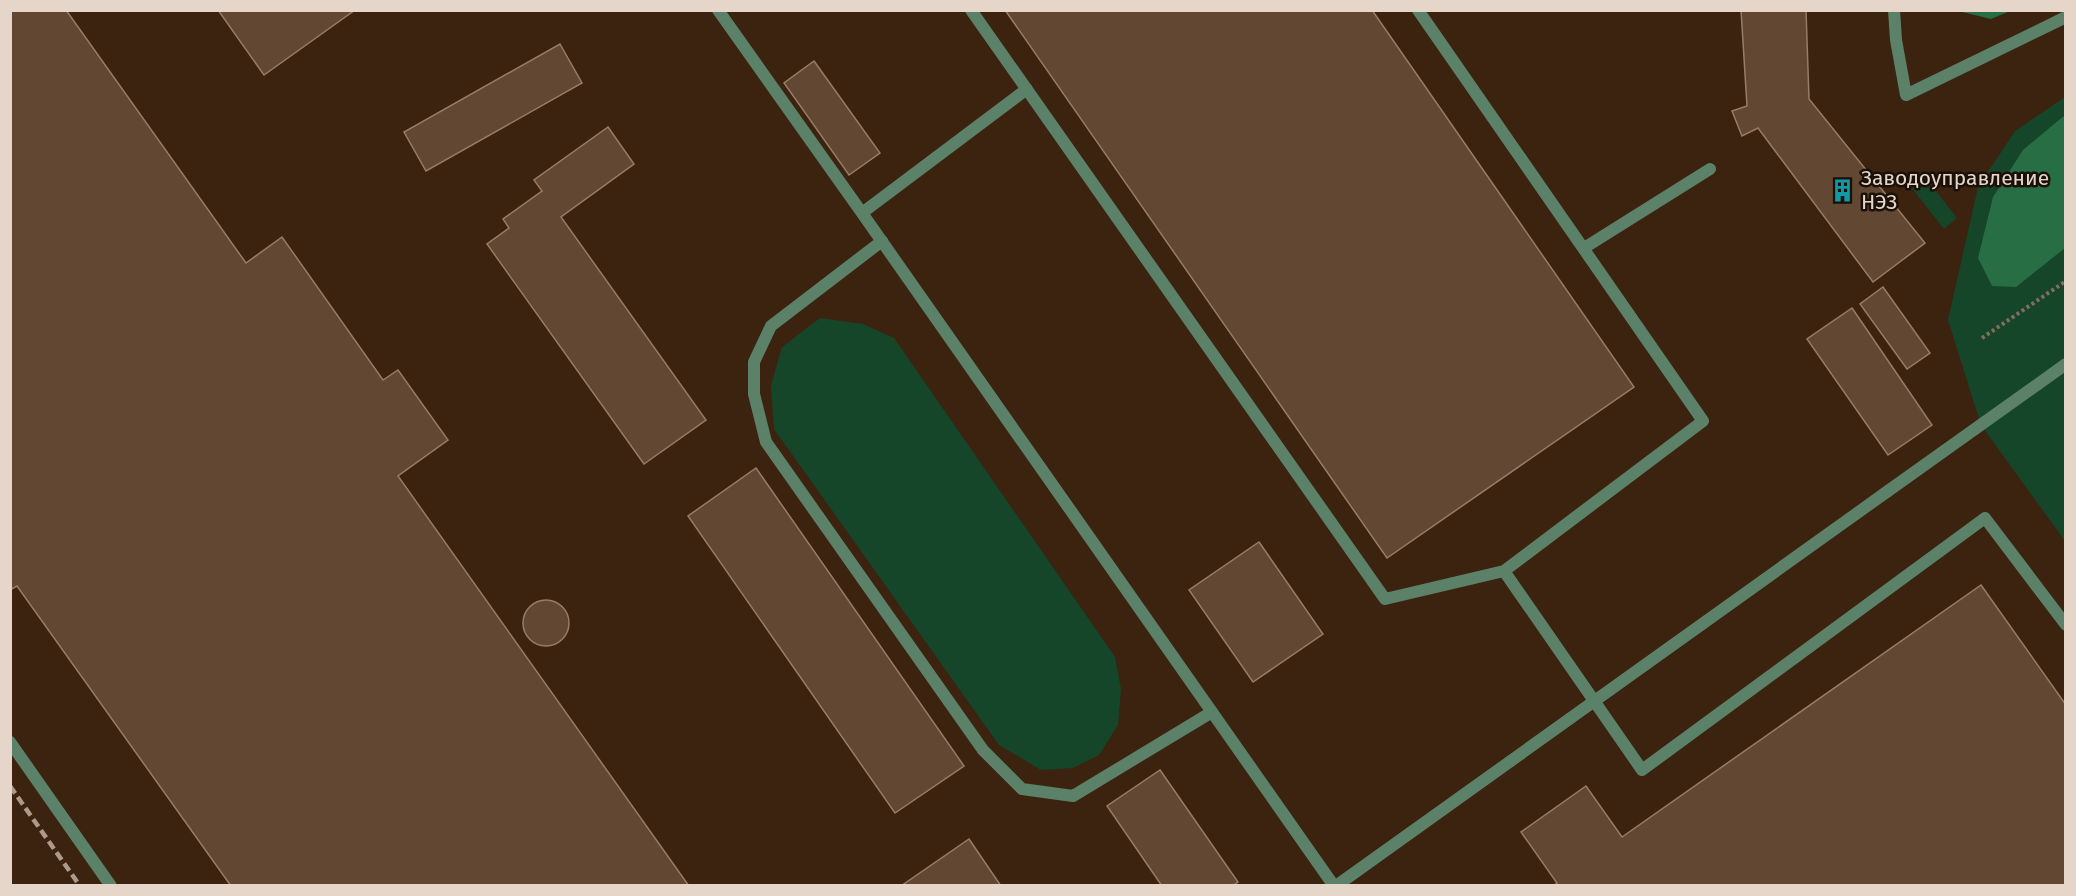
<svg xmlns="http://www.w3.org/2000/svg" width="2076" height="896" viewBox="0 0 2076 896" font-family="'Fira Sans',sans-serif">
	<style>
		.green { fill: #154629 }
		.forest { fill: #276e44 }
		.building { fill: #624833; stroke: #997c66; stroke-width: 1.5 }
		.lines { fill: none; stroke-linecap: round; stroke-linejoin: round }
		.path { stroke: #836e5e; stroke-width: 4; stroke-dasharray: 3 3; stroke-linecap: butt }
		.lane { stroke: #5c8169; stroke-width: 12 }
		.street { stroke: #5c8169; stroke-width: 12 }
		.rail { stroke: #ac998a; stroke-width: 4.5; stroke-dasharray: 9 4.5; stroke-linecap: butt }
		.labels { text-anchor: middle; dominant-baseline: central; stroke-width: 5; stroke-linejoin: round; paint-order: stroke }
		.poi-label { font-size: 21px; fill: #e6d6ca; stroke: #1a1007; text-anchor: start }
	</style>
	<rect width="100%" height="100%" fill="#3b230f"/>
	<path class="green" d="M 2065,97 L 2065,541 L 1981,425 L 1948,320 L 1978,187 L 2015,131 Z
		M 1921,172 L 1957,218 L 1944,229 L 1907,182 Z
		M 820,318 L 863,324 L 894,338 L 1115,657 L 1121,689 L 1118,725 L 1099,755 L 1073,768 L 1041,770 L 999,745 L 774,429 L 771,385 L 782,347 Z"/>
	<path class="forest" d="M 1958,11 L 2010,11 L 1991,19 Z
		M 2065,115 L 2065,248 L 2016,287 L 1992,286 L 1978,258 L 1993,197 L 2023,150 Z"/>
	<path class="building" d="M 10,10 L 66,10 L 246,263 L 282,237 L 383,380 L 398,370 L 448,440 L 398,476 L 689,886 L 231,886 L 17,586 L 10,590 Z
		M 218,10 L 355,10 L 264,75 Z
		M 1005,10 L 1372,10 L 1634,387 L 1387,558 Z
		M 1741,10 L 1806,10 L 1809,99 L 1925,243 L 1873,282 L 1758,128 L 1742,136 L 1732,111 L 1747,106 Z
		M 560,44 L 582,83 L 426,171 L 404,132 Z
		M 814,61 L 880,153 L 849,175 L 784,83 Z
		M 608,127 L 634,164 L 561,217 L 706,420 L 644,464 L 487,244 L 509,228 L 503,219 L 542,191 L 534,180 Z
		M 1883,287 L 1930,353 L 1907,369 L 1860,304 Z
		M 1852,308 L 1932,425 L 1888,455 L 1807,339 Z
		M 756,468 L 964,766 L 895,813 L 688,516 Z
		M 1259,542 L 1323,634 L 1253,682 L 1189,590 Z
		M 1981,585 L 2066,705 L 2066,886 L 1553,886 L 1557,883 L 1521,832 L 1586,786 L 1622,837 Z
		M523 623a23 23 0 1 1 46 0a23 23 0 1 1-46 0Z
		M 1160,770 L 1238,882 L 1232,886 L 1162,886 L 1107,806 Z
		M 969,839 L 1001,886 L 901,886 Z"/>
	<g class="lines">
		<path class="path" d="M 1982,338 L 2066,281"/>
		<path class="lane" d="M 1894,10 L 1896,40 L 1906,95 L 2066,17
			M 882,241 L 771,326 L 754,362 L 754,394 L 766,442 L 983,750 L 1022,789 L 1073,796 L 1212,712
			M 1888,491 L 2066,364"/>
		<path class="street" d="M 718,10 L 862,213 L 1334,886
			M 971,10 L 1385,599 L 1504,571 L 1703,421 L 1418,10
			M 862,213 L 1027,89
			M 1584,248 L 1710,169
			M 1504,571 L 1642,770 L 1985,518 L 2066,625
			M 10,742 L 111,886
			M 1336,886 L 1888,491"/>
		<path class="rail" d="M 10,786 L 80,886"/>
	</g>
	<defs>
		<symbol id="building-bare" viewBox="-9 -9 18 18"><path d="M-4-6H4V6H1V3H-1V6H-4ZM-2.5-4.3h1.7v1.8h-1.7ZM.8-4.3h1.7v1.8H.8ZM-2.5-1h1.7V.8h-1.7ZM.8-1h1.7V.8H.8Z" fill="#0f9aa8" stroke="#1a1007" stroke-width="2.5" paint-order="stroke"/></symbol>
	</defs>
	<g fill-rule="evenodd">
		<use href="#building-bare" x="1826" y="174" width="33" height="33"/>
	</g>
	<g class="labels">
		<g class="poi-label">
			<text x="1861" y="178">Заводоуправление<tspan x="1861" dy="24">НЭЗ</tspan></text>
		</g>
	</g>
	<rect width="2076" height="896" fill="none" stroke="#e6d6ca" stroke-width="24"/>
</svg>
